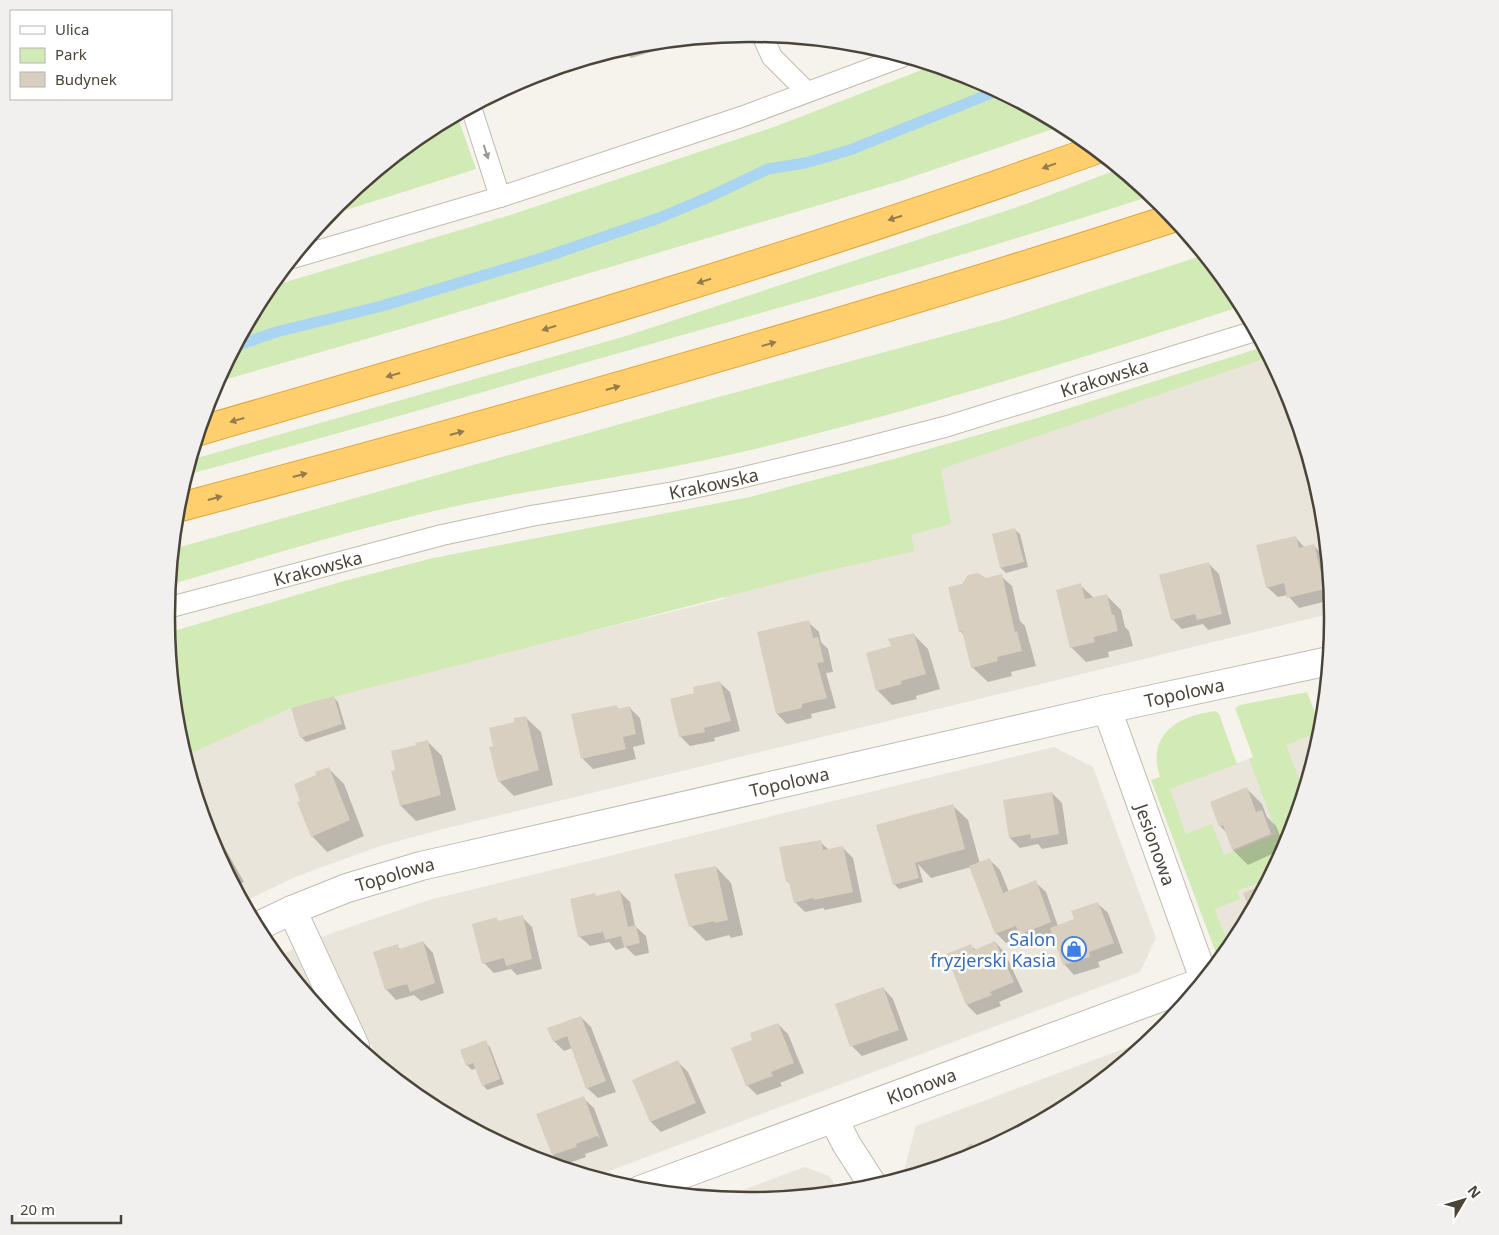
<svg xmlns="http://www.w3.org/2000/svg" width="1499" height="1235" viewBox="0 0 1499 1235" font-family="'Noto Sans',sans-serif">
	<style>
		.residential { fill: #eae5da }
		.green { fill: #d2eab5 }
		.shadow { fill: #0003 }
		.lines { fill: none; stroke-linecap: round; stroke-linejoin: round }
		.stream { stroke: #a9d4f2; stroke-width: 11 }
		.building { fill: #d8cfc1 }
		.service-casing { stroke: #c2bbae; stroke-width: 22 }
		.minor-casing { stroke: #c2bbae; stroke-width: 30 }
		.motorway-casing { stroke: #e0a43c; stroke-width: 30 }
		.service { stroke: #fff; stroke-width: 20 }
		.minor { stroke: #fff; stroke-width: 28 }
		.motorway { stroke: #ffcf6e; stroke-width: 28 }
		.oneway { fill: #9c9892 }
		.oneway2 { fill: #937c4e }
		.labels { text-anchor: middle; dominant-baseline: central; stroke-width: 5; stroke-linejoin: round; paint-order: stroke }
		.street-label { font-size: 18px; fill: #4b4439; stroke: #fff }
		.shop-label { font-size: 18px; fill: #366cbe; stroke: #fff; text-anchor: end }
		.rim { fill: none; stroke: #4b4439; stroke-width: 2.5 }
	</style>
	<rect width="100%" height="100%" fill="#f6f3ec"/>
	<path class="residential" d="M 1266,351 L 1289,394 L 1322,504 L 1333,613 L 439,830 L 380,846 L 295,877 L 243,902 L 210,841 L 185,756 L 199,749 L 291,708 L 531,646 L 724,599 L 702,526 Z
		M 1322,731 L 1289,841 L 1235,942 L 1230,948 L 1169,789 Z
		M 1054,747 L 1093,767 L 1156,938 L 1140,972 L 593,1177 L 526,1157 L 425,1103 L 381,1066 L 321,937 L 429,900 Z
		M 293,949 L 323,1013 L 277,958 Z
		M 1153,1038 L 1074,1103 L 973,1157 L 909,1176 L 904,1170 L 916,1126 Z
		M 805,1167 L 829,1176 L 840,1192 L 750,1201 L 721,1198 Z"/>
	<path class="green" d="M 932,66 L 973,78 L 1062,126 L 900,181 L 418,324 L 217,382 L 264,293 L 269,287 L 507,216 L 774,127 Z
		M 457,115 L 476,169 L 327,216 L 337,205 L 425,132 Z
		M 1119,169 L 1151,196 C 993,247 832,293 672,338 C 510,384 348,431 186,475 L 190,460 L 626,336 L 1026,204 Z
		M 1204,255 L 1235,293 L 1242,306 C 1074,361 905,414 733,454 C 637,476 539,487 443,509 C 351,530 260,558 169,585 L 173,549 L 674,409 L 1003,320 Z
		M 1263,347 L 1269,357 L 941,469 L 951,524 L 911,535 L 915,551 L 822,572 L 291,708 L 185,756 L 177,731 L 167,633 L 344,581 L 433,558 L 750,497 L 894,459 L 1044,416 Z
		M 1307,692 L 1322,731 L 1286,745 L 1304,792 L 1289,841 L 1268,879 L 1237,891 L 1240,899 L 1215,909 L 1230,948 L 1219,961 L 1151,780 L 1160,777 C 1146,735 1177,716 1215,711 L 1219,714 L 1237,764 L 1170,789 L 1186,834 L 1212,824 L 1224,855 L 1277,834 L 1249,759 L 1253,757 L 1235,708 L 1240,705 Z"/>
	<path class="shadow" d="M 695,39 L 631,58 L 622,49 L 636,45 Z
		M 1015,530 L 1020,534 L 1028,567 L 1006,573 L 1001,568 L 993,535 Z
		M 1295,537 L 1305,548 L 1314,546 L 1324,556 L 1329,578 L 1331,600 L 1299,608 L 1289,597 L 1288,595 L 1278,597 L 1267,587 Z
		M 1208,563 L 1219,574 L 1231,624 L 1208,630 L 1203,624 L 1182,629 L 1172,619 Z
		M 1001,576 L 1012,586 L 1020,621 L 1025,626 L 1036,666 L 1011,672 L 1012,676 L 988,682 L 972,667 L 965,636 L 960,631 Z
		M 1080,585 L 1094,598 L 1106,595 L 1121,610 L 1125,627 L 1129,631 L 1133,646 L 1108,652 L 1109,657 L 1086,662 L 1071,647 Z
		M 808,622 L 819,632 L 821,642 L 828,649 L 833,672 L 826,673 L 836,708 L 811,714 L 812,718 L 787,724 L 777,714 Z
		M 913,634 L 928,649 L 940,689 L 916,696 L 917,699 L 892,705 L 877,690 L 892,647 Z
		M 719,682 L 730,692 L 740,731 L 714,738 L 715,741 L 690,746 L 680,736 L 696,694 Z
		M 333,697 L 338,702 L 346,729 L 306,742 L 301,737 Z
		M 616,706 L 620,710 L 630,708 L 640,718 L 645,744 L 633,747 L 636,759 L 593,769 L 583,759 L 573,715 Z
		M 525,717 L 541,732 L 553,785 L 514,796 L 499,781 L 516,723 Z
		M 427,741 L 442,756 L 456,810 L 416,821 L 401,806 L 393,772 L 397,771 L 417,746 Z
		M 329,769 L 344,784 L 364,836 L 327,852 L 312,836 L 318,776 Z
		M 190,774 L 203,796 L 198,799 Z
		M 1247,789 L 1262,804 L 1267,817 L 1276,826 L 1285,848 L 1248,865 L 1233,850 L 1227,833 L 1220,826 Z
		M 1052,793 L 1062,803 L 1068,844 L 1042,849 L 1038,844 L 1020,848 L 1010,838 L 1004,801 Z
		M 952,805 L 968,820 L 980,864 L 990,860 L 1000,870 L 1009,892 L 1035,882 L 1046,892 L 1058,926 L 1075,920 L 1097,903 L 1108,913 L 1123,953 L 1098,962 L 1100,967 L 1074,975 L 1064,964 L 1054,935 L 1030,944 L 1023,937 L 1006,943 L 996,933 L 971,867 L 931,878 L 918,864 L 923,882 L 899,889 L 894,884 Z
		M 208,830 L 223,845 L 244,882 L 235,887 L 210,841 Z
		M 820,842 L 829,850 L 842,847 L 853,858 L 862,902 L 825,910 L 823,908 L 805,912 L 795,902 L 791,885 L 787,881 Z
		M 716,867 L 731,883 L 743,935 L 731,938 L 729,935 L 706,941 L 691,926 Z
		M 620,892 L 630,902 L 635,926 L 646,936 L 649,953 L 635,956 L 626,947 L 616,950 L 609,942 L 590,946 L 579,936 L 597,897 Z
		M 522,917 L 532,927 L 542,969 L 517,975 L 511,969 L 494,973 L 484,963 L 496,919 L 500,922 Z
		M 423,942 L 433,953 L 444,993 L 421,1001 L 414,995 L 396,1000 L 386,989 L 397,946 L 401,950 Z
		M 995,942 L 1005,953 L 1023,992 L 999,1002 L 1001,1006 L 977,1015 L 967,1005 L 971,946 L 976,950 Z
		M 883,988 L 893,999 L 908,1040 L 862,1056 L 852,1046 Z
		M 581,1017 L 591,1027 L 616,1092 L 598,1098 L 587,1088 L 572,1048 L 564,1051 L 554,1041 Z
		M 778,1024 L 788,1034 L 804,1073 L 780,1083 L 782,1086 L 757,1095 L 747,1085 L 754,1040 Z
		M 485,1042 L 490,1047 L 504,1084 L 487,1090 L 483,1085 L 476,1068 L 472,1070 L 467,1065 Z
		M 678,1062 L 688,1072 L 706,1113 L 661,1132 L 651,1122 L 634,1080 Z
		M 583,1098 L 594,1108 L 608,1146 L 585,1154 L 586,1157 L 563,1165 L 553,1155 Z
		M 493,1133 L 503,1143 L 504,1145 L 486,1135 Z"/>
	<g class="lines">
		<path class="stream" d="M 236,346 L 276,332 L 382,306 L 542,258 L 659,218 L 709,197 L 768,169 L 805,163 L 850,150 L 997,91"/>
	</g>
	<path class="building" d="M 1015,528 L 1024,562 L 1000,568 L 992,534 Z
		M 1296,536 L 1299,548 L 1314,544 L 1325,589 L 1287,598 L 1284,583 L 1266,588 L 1256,545 Z
		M 1209,562 L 1222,614 L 1197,620 L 1195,614 L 1171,620 L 1159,575 Z
		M 978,573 L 986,578 L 1002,574 L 1015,632 L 1017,631 L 1022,651 L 997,657 L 998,661 L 971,668 L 962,631 L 959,632 L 948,587 L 962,584 L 968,575 Z
		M 1081,583 L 1085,599 L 1107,594 L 1112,615 L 1114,614 L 1118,631 L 1094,637 L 1095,642 L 1070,648 L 1056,590 Z
		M 809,620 L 813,638 L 818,637 L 824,662 L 817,663 L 827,698 L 802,704 L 802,708 L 776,714 L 757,632 Z
		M 914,633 L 926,674 L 901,681 L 902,684 L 876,691 L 866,653 L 891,646 L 888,639 Z
		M 720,681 L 731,721 L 704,728 L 705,732 L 679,737 L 670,699 L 694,693 L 693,687 Z
		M 334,696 L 342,724 L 300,738 L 291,708 Z
		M 617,705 L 618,709 L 630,706 L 636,734 L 623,737 L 626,749 L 581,759 L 571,714 Z
		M 526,716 L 539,770 L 498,782 L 489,747 L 493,746 L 489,728 L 514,722 L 514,718 Z
		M 428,740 L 441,795 L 400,806 L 391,771 L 395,770 L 391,751 L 416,745 L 415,743 Z
		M 329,767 L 350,820 L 311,837 L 297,802 L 300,801 L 294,784 L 316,775 L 315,772 Z
		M 1247,787 L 1256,812 L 1262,810 L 1271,834 L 1232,850 L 1223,825 L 1219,827 L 1210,802 Z
		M 1052,792 L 1059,834 L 1031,839 L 1030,834 L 1009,838 L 1003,800 Z
		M 953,804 L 965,849 L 915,863 L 919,878 L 893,885 L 876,825 Z
		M 206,827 L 230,866 L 225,869 L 210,841 Z
		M 821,840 L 823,850 L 843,846 L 853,892 L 814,900 L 813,898 L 794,903 L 789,882 L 786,882 L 779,847 Z
		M 990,858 L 1003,893 L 1036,880 L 1051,922 L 1019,935 L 1016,926 L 995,934 L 969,866 Z
		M 716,866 L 728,920 L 715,923 L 714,921 L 689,927 L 674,874 Z
		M 1266,884 L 1260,895 L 1251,912 L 1243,893 Z
		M 620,890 L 628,927 L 636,925 L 640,943 L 624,947 L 621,936 L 605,940 L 603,932 L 578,937 L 570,899 L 595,893 L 596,896 Z
		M 1098,902 L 1114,943 L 1089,952 L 1090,957 L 1063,965 L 1050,928 L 1074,919 L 1071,911 Z
		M 523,915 L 532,959 L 506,966 L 504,958 L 482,964 L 472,924 L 497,917 L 498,921 Z
		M 423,941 L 435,983 L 410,992 L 407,984 L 385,990 L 373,952 L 398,944 L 399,949 Z
		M 995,941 L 1014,982 L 990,992 L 992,995 L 966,1005 L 946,954 L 971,944 L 974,950 Z
		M 883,987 L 899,1030 L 850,1047 L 835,1004 Z
		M 581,1016 L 606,1081 L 586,1089 L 567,1036 L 553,1042 L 547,1028 Z
		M 778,1023 L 794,1063 L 771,1072 L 773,1076 L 746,1086 L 731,1048 L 752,1040 L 750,1033 Z
		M 486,1040 L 500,1079 L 482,1086 L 473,1063 L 466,1066 L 460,1050 Z
		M 678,1060 L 696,1103 L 650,1122 L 632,1080 Z
		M 584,1096 L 600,1139 L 597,1136 L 576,1144 L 577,1147 L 552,1155 L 536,1114 Z
		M 493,1131 L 497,1141 L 484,1135 Z
		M 971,1143 L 979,1152 L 988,1144 L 991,1147 L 973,1157 L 959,1161 L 955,1157 Z"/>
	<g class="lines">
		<defs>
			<g id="service">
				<path d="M 762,35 L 772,57 L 807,92"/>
				<path d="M 471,107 L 500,197"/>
				<path d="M 293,258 L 500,197 L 741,117 L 902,57"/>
				<path id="s1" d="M 167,608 L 442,535 L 531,516 L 674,492 L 736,479 L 844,453 L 948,426 L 1255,331"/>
			</g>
			<g id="minor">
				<path id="s2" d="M 1107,709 L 1204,979"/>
				<path d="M 292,910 L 355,1046"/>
				<path id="s3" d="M 256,927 L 292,910 L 347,888 L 421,866 L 1107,709 L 1329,661"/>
				<path d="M 834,1120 L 847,1145 L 874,1187"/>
				<path id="s4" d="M 640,1190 L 1202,982"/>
			</g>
			<path id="motorway" d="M 199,431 C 500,344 801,256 1095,150
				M 177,508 C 511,419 844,325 1173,218"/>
		</defs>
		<use href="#service" class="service-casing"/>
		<use href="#minor" class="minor-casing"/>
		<use href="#motorway" class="motorway-casing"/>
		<use href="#service" class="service"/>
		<use href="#minor" class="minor"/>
		<use href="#motorway" class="motorway"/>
	</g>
	<defs><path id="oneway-solid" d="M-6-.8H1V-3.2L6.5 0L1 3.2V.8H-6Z" transform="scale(1.25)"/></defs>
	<use class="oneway" href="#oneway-solid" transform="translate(486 152) rotate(72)"/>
	<g class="oneway2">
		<use href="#oneway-solid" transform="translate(1049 166) rotate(160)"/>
		<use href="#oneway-solid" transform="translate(895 218) rotate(162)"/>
		<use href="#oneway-solid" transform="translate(704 281) rotate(163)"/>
		<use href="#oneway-solid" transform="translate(549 328) rotate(163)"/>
		<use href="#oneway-solid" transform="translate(769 344) rotate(-16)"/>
		<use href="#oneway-solid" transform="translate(393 375) rotate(164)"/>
		<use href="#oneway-solid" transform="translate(613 388) rotate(-16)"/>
		<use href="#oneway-solid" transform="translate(237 420) rotate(164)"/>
		<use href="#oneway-solid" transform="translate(457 433) rotate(-15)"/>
		<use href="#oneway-solid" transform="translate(300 475) rotate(-15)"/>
		<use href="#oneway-solid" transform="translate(215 498) rotate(-15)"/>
	</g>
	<defs>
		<symbol id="shop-ring" viewBox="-11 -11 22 22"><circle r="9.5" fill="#fff" stroke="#3f7fe0" stroke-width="1.5"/><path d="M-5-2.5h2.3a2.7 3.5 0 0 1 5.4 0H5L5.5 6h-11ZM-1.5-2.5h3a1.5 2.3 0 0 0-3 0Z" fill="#3f7fe0"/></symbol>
	</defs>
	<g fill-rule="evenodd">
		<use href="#shop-ring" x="1060" y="935" width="28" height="28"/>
	</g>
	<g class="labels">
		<g class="street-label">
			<text stroke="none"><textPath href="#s1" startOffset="966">Krakowska</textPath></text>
			<text stroke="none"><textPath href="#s1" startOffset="561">Krakowska</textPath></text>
			<text stroke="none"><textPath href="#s1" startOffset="156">Krakowska</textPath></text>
			<text stroke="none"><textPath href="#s3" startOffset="959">Topolowa</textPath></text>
			<text stroke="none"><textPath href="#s3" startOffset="554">Topolowa</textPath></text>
			<text stroke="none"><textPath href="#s2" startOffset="144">Jesionowa</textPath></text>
			<text stroke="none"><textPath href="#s3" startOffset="149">Topolowa</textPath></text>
			<text stroke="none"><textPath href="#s4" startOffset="300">Klonowa</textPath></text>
		</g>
		<g class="shop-label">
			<text x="1056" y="939">Salon<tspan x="1056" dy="21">fryzjerski Kasia</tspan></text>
		</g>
	</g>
	<path d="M0 0H1499V1235H0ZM749 42H750A574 574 0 0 1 1324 616V618A574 574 0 0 1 750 1192H749A574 574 0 0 1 175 618V616A574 574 0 0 1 749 42Z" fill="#f1f0ef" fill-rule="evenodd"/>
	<path class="rim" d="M749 42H750A574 574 0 0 1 1324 616V618A574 574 0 0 1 750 1192H749A574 574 0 0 1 175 618V616A574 574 0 0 1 749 42Z"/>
	<rect x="10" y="10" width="162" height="90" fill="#ffffff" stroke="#b7b4b0"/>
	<rect x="20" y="26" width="25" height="8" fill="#ffffff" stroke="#b7b4b0"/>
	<text x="55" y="35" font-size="15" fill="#4b4439">Ulica</text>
	<rect x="20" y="48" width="25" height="15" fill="#d2eab5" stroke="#b7b4b0"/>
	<text x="55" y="60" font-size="15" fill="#4b4439">Park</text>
	<rect x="20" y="72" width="25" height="15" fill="#d8cfc1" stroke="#b7b4b0"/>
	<text x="55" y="85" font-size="15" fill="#4b4439">Budynek</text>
	<g transform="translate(1464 1200) rotate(52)" stroke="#ffffff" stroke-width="4" paint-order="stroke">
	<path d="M0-4L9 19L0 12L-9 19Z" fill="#4b4439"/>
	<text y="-8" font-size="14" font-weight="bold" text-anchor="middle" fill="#4b4439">N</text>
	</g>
	<path d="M12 1215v8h109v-8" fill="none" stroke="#4b4439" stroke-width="2.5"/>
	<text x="20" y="1215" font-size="15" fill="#4b4439" stroke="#ffffff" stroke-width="4" paint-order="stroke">20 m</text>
</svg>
